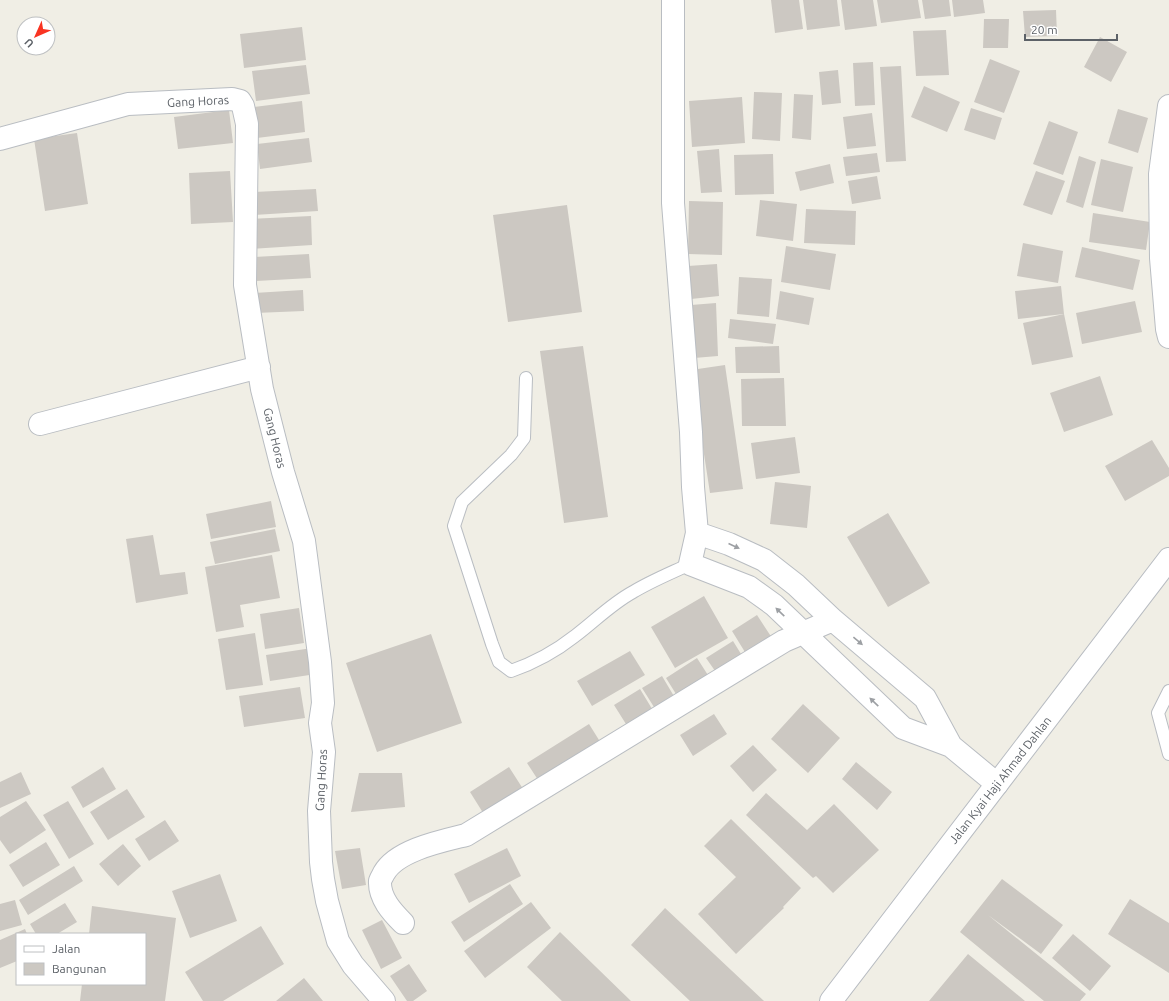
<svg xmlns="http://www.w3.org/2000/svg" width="1169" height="1001" viewBox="0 0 1169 1001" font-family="Ubuntu,sans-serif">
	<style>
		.building { fill: #ccc8c2 }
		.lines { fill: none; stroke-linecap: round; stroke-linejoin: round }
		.service-casing { stroke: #b9bdc2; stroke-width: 14 }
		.minor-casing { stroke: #b9bdc2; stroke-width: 24 }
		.secondary-casing { stroke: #b8bcc2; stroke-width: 24 }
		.service { stroke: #fff; stroke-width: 12 }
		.minor { stroke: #fff; stroke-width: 22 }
		.secondary { stroke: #fff; stroke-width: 22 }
		.oneway { fill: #9da0a4 }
		.labels { text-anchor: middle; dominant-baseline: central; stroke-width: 3.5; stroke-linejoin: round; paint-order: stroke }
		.street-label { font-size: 12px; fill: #5c6167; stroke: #fff }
	</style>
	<rect width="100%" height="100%" fill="#f0eee5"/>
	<path class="building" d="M 771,0 L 799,0 L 803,29 L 775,33 Z
		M 803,0 L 837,0 L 840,26 L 807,30 Z
		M 841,0 L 873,0 L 877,26 L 845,30 Z
		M 877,0 L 918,0 L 921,18 L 881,23 Z
		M 922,0 L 949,0 L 951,16 L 925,19 Z
		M 952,0 L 983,0 L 985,13 L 954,17 Z
		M 1056,10 L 1057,36 L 1025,37 L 1023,11 Z
		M 984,19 L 1009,19 L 1008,48 L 983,48 Z
		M 302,27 L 306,60 L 244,68 L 240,34 Z
		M 946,30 L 949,75 L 916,76 L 913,31 Z
		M 1100,37 L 1127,52 L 1111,82 L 1084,67 Z
		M 990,59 L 1020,71 L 1004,113 L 974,102 Z
		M 873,62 L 875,105 L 855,106 L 853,63 Z
		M 306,65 L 310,94 L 256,101 L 252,71 Z
		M 901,66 L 906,161 L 886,162 L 880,67 Z
		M 838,70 L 841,103 L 822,105 L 819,72 Z
		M 924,86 L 960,102 L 947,132 L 911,117 Z
		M 754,92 L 782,93 L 780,141 L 752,139 Z
		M 794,94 L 813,95 L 811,140 L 792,138 Z
		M 742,97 L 745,143 L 692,147 L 689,101 Z
		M 302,101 L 305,132 L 257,138 L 253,107 Z
		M 971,108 L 1002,118 L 995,140 L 964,130 Z
		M 1118,109 L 1148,118 L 1138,153 L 1108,143 Z
		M 229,110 L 233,143 L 178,149 L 174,117 Z
		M 872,113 L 876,146 L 847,149 L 843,117 Z
		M 1049,121 L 1078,132 L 1063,175 L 1033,164 Z
		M 77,133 L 88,204 L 45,211 L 34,139 Z
		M 309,138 L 312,162 L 260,169 L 257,144 Z
		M 719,149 L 722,192 L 701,193 L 697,151 Z
		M 877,153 L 880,172 L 846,176 L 843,157 Z
		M 773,154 L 774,194 L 735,195 L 734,155 Z
		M 1079,156 L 1096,162 L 1083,208 L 1066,202 Z
		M 1101,159 L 1133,167 L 1123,212 L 1091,205 Z
		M 830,164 L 834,183 L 800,191 L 795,172 Z
		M 230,171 L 233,222 L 191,224 L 189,173 Z
		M 1036,171 L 1065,181 L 1052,215 L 1023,205 Z
		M 877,176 L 881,199 L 852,204 L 848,181 Z
		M 316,189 L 318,211 L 254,215 L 253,192 Z
		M 760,200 L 797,204 L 793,241 L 756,236 Z
		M 689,201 L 723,202 L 722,255 L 688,254 Z
		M 567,205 L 582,312 L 508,322 L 493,215 Z
		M 806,209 L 856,211 L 855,245 L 804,243 Z
		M 1093,213 L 1150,222 L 1146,250 L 1089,242 Z
		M 311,216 L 312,245 L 252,249 L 250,219 Z
		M 1023,243 L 1063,251 L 1058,283 L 1017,276 Z
		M 786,246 L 836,254 L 830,290 L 781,282 Z
		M 1082,247 L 1140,260 L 1133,290 L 1075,277 Z
		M 309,254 L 311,278 L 256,281 L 254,257 Z
		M 717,264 L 719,296 L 691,299 L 688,266 Z
		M 739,277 L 772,279 L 769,317 L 737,314 Z
		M 1061,286 L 1064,314 L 1018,319 L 1015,291 Z
		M 303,290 L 304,311 L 255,313 L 253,293 Z
		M 780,291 L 814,298 L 809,325 L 776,319 Z
		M 1135,301 L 1142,332 L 1082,344 L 1076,313 Z
		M 716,303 L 718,356 L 694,358 L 691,305 Z
		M 1064,314 L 1073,357 L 1032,365 L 1023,323 Z
		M 730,319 L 776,324 L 773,344 L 728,338 Z
		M 583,346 L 608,517 L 564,523 L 540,351 Z
		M 779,346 L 780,373 L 736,373 L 735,347 Z
		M 725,365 L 743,489 L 710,493 L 691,370 Z
		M 1100,376 L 1113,415 L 1064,432 L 1050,393 Z
		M 784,378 L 786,426 L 742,426 L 741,379 Z
		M 795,437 L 800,473 L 756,479 L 751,443 Z
		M 1152,440 L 1169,468 L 1169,476 L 1125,501 L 1105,466 Z
		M 775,482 L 811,486 L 807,528 L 770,524 Z
		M 271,501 L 276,527 L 211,539 L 206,514 Z
		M 888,513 L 930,583 L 888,607 L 847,537 Z
		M 275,529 L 280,551 L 215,564 L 210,542 Z
		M 153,535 L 160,575 L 185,572 L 188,594 L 136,603 L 126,539 Z
		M 272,555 L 280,598 L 240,605 L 244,627 L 216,632 L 205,567 Z
		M 704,596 L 728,638 L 675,668 L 651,627 Z
		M 299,608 L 304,643 L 265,649 L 260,614 Z
		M 757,615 L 774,641 L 748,657 L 732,631 Z
		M 255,633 L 263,685 L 226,690 L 218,639 Z
		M 431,634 L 462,723 L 377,752 L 346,663 Z
		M 733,641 L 746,662 L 720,678 L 706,658 Z
		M 312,648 L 316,674 L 270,681 L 266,655 Z
		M 630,651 L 645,675 L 592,706 L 577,681 Z
		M 697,658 L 713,683 L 681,702 L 666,678 Z
		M 662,676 L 678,703 L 659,715 L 642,688 Z
		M 300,687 L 305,718 L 244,727 L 239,696 Z
		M 640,689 L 657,717 L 631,732 L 614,705 Z
		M 803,704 L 840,738 L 808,773 L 771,739 Z
		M 714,714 L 727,734 L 693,756 L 680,735 Z
		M 589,724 L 604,748 L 542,786 L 527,763 Z
		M 753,745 L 777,770 L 753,792 L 730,766 Z
		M 856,762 L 892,792 L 877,810 L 842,779 Z
		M 103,767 L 116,789 L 83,808 L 71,787 Z
		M 509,767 L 525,792 L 485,816 L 470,792 Z
		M 21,772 L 31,794 L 0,808 L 0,782 Z
		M 359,773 L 402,773 L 405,807 L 351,812 Z
		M 127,789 L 145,817 L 108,840 L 90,812 Z
		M 766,793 L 807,830 L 834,804 L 879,850 L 833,893 L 816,876 L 813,878 L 746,815 Z
		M 26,801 L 46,830 L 10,854 L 0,840 L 0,817 Z
		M 68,801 L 94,844 L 69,859 L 43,815 Z
		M 731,819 L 801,888 L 783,907 L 784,908 L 736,954 L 698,914 L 736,877 L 704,846 Z
		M 165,820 L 179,841 L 149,861 L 135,839 Z
		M 46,842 L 60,865 L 23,887 L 9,865 Z
		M 123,844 L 141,866 L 118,886 L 99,864 Z
		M 360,848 L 366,885 L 342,889 L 335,851 Z
		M 507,848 L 521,876 L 469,903 L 454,874 Z
		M 74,866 L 83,881 L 28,915 L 19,900 Z
		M 220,874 L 237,921 L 190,938 L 172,891 Z
		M 1002,879 L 1063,925 L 1041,954 L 988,915 L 1086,994 L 1080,1001 L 1044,1001 L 960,932 Z
		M 510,884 L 523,904 L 464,942 L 451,922 Z
		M 1130,899 L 1169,923 L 1169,973 L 1108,934 Z
		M 15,900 L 22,925 L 0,931 L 0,904 Z
		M 531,902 L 551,928 L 485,978 L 464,951 Z
		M 65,903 L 77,922 L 57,934 L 36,934 L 30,924 Z
		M 92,906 L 176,918 L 165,1001 L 80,1001 L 82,984 L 145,984 L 145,934 L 89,934 Z
		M 665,908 L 764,1001 L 690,1001 L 631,945 Z
		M 382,920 L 402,958 L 381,969 L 362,930 Z
		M 261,926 L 284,964 L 223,1001 L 203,1001 L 185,972 Z
		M 25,929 L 27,934 L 17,934 L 17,961 L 0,968 L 0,940 Z
		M 560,932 L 631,1001 L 562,1001 L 527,967 Z
		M 1073,934 L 1111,966 L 1090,991 L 1052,958 Z
		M 968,954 L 1025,1001 L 929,1001 Z
		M 409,964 L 427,991 L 413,1001 L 407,1001 L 390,976 Z
		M 304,978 L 323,1001 L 276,1001 Z"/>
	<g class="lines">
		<defs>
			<path id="service" d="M 526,378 L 524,438 L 511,455 L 462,502 L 454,526 L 492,644 L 499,662 L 511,671 C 534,663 556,651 575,636 C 595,621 611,604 633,592 C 651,581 671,573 690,564
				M 1169,691 L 1158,713 L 1169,754"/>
			<path id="minor" d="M 673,0 L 673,203 L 691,432 L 693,487 L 697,533 L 690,564 L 749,587 L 774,605 L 903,728 L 951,746 L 997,784
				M 1169,106 L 1160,174 L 1161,258 L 1167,329 L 1169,337
				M 0,139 L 128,104 L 232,99 L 240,101 L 243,106 L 247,124 L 245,285 L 262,389 L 283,472 L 304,541 L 320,662 L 323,703 L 320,723 L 324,752 L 319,811 L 321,862 L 323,879 L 327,901 L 338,941 L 353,965 L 384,1001
				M 40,424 L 259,367
				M 697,533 L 729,544 L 764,560 L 796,585 L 833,620 L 925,698 L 951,746
				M 403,923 C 392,912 379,898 380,881 C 381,878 383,875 384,873 C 397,850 442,841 466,835 L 784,641 L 833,620"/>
			<path id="secondary" d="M 831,1001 L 1169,559"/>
		</defs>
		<use href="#service" class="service-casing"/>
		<use href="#minor" class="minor-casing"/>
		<use href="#secondary" class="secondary-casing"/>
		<use href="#service" class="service"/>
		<use href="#minor" class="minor"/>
		<use href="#secondary" class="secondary"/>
	</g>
	<defs><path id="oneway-solid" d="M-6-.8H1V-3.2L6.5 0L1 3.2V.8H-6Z"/></defs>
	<g class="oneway">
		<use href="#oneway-solid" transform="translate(734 546) rotate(24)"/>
		<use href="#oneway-solid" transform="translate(780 612) rotate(-136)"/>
		<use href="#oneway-solid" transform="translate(858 641) rotate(40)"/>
		<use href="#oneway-solid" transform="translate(874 702) rotate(-136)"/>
	</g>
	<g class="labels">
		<g class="street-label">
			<text transform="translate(198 101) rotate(-3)">Gang Horas</text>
			<text transform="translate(275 438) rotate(76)">Gang Horas</text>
			<text transform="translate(321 780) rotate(-87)">Gang Horas</text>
			<text transform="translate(1000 780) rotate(-52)">Jalan Kyai Haji Ahmad Dahlan</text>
		</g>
	</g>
	<rect x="16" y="933" width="130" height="52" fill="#ffffff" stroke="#bec0c2"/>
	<rect x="24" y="946" width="20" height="6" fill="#ffffff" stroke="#bec0c2"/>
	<text x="52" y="953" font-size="12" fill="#5c6167">Jalan</text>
	<rect x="24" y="963" width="20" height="12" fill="#ccc8c2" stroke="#bec0c2"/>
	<text x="52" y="973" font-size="12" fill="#5c6167">Bangunan</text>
	<g transform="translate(36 36) rotate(225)"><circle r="19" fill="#ffffff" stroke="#bec0c2"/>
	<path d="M0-3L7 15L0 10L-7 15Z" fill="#f93422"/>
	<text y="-6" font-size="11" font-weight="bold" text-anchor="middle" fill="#5c6167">U</text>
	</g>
	<path d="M1025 34v6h92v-6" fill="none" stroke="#5c6167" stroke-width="2"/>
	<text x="1031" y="34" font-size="12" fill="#5c6167" stroke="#ffffff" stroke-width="3" paint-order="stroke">20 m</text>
</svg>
